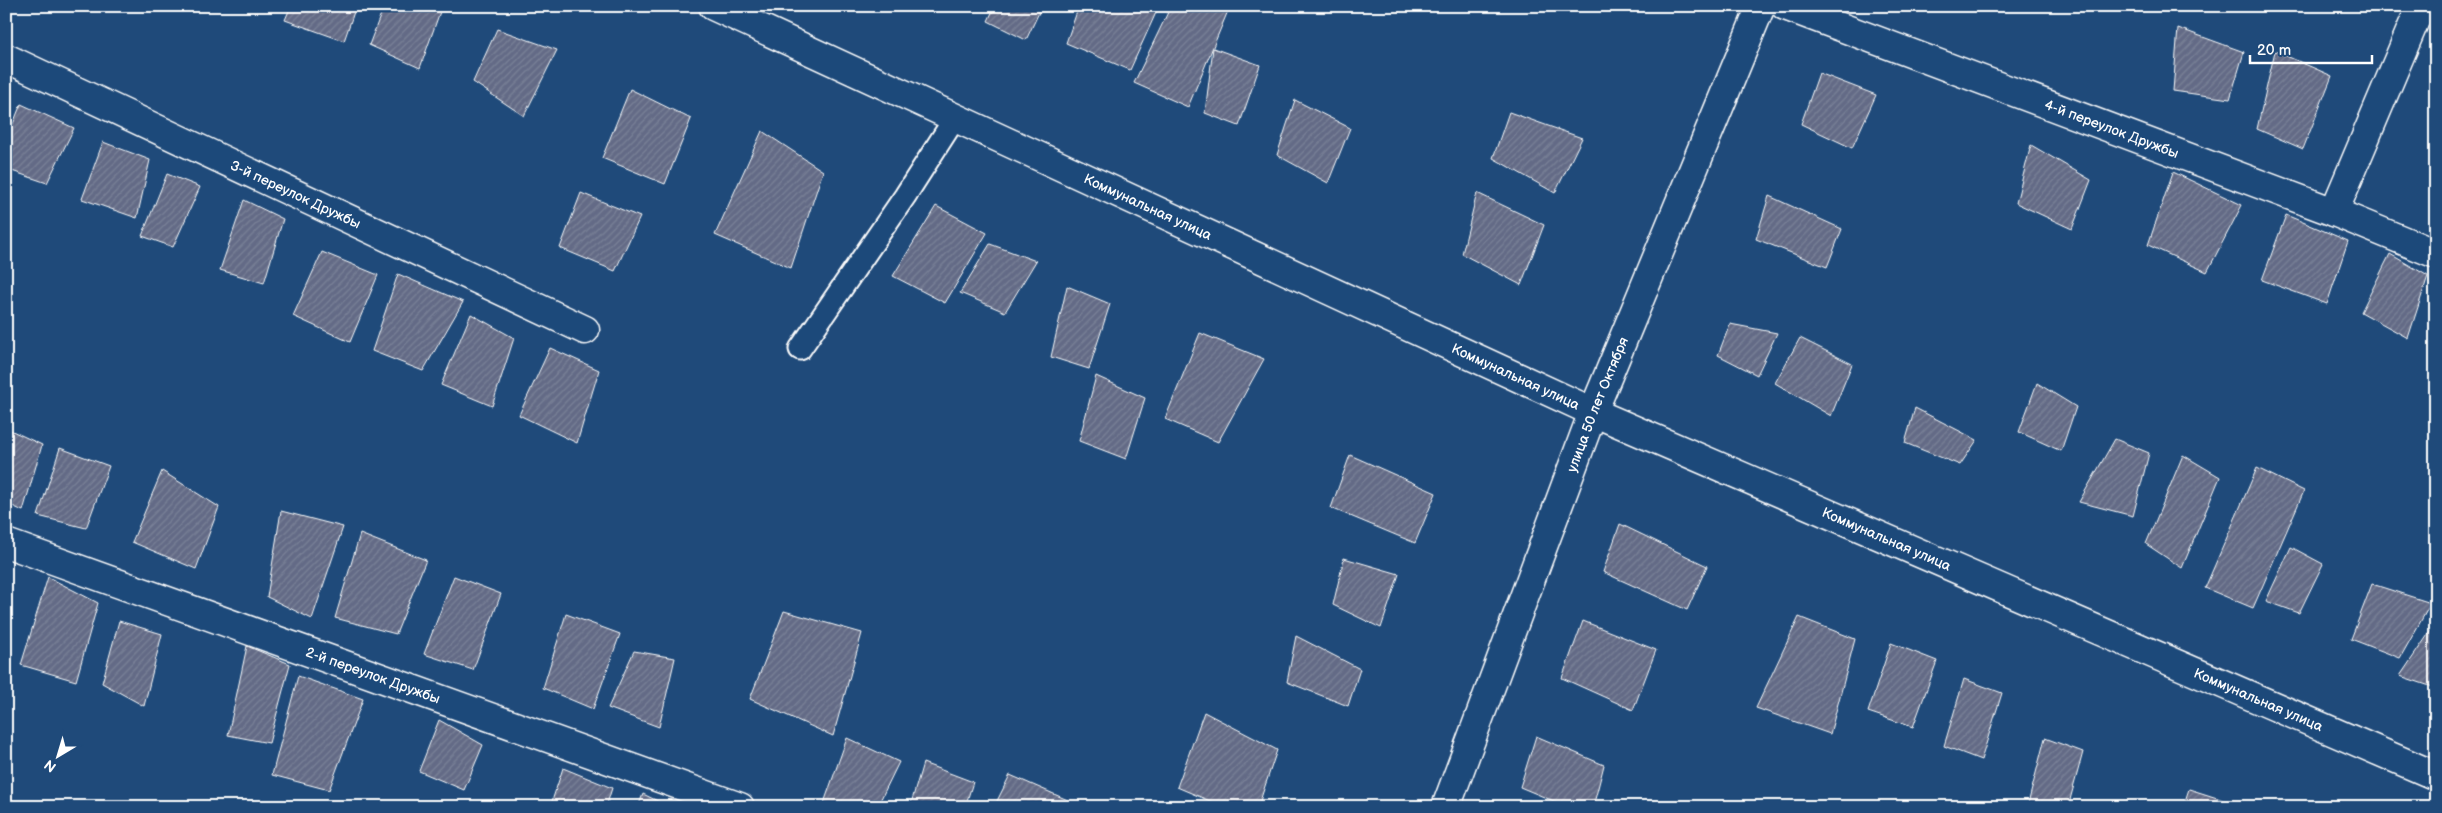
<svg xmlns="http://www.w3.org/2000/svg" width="2442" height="813" viewBox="0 0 2442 813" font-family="'Balsamiq Sans',sans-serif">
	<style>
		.building { fill: url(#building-hatch); stroke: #fff }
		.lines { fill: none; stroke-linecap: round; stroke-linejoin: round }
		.service-casing { stroke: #fff; stroke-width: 25 }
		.minor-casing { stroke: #fff; stroke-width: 31 }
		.secondary-casing { stroke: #fff; stroke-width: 31 }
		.service { stroke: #1f4a7a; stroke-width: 21 }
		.minor { stroke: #1f4a7a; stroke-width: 28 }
		.secondary { stroke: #1f4a7a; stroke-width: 28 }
		.labels { text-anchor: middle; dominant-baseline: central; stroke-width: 4; stroke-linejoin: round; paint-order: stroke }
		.street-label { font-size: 14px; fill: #fff; stroke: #1f4a7a }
	</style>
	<defs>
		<pattern id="building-hatch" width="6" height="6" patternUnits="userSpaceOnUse" patternTransform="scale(1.25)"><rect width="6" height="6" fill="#636b86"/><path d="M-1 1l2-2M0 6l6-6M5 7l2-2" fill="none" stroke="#7a8198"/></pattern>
	</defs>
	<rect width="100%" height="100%" fill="#1f4a7a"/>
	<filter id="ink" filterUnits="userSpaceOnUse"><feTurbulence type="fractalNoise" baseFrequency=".02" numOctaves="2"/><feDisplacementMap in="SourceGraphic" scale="10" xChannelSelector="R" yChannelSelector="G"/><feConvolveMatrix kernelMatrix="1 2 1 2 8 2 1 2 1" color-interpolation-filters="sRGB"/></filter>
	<g filter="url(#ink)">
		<path class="building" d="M 291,6 L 356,6 L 344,41 L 285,20 Z
			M 384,6 L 442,6 L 420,68 L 369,45 Z
			M 995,6 L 1042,6 L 1026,40 L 988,21 Z
			M 1079,6 L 1159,6 L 1130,70 L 1066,43 Z
			M 1171,6 L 1230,6 L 1188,107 L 1134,83 Z
			M 2178,28 L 2244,52 L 2230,99 L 2173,91 Z
			M 497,29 L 557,50 L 524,116 L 473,82 Z
			M 1213,48 L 1260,65 L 1239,126 L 1205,113 Z
			M 2275,51 L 2332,76 L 2303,149 L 2257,129 Z
			M 1819,73 L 1876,95 L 1852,148 L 1801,124 Z
			M 630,89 L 691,119 L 665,184 L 602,158 Z
			M 1295,100 L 1350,128 L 1328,183 L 1277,155 Z
			M 21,104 L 74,128 L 47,183 L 6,169 L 6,141 Z
			M 1509,112 L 1582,138 L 1555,193 L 1493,158 Z
			M 762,131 L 823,171 L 791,268 L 715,235 Z
			M 103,142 L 150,160 L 137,218 L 82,199 Z
			M 2031,145 L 2091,180 L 2072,229 L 2016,203 Z
			M 2173,172 L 2242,205 L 2207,272 L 2148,245 Z
			M 167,174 L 200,187 L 173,247 L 142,236 Z
			M 581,193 L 640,217 L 615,271 L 560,248 Z
			M 1477,193 L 1544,225 L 1521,285 L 1462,254 Z
			M 1769,196 L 1842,229 L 1827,267 L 1756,239 Z
			M 244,200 L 283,219 L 264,283 L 220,270 Z
			M 936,206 L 987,233 L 945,303 L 893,276 Z
			M 2286,215 L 2348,241 L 2327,304 L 2262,280 Z
			M 990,244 L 1036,261 L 1005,312 L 960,293 Z
			M 322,252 L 378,275 L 350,342 L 293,316 Z
			M 2390,254 L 2428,276 L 2408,338 L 2361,312 Z
			M 398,274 L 463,302 L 423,371 L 372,351 Z
			M 1067,286 L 1110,304 L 1089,369 L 1051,357 Z
			M 471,314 L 514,338 L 492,406 L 441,385 Z
			M 1730,324 L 1777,333 L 1757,375 L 1718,355 Z
			M 1200,333 L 1264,359 L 1218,442 L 1165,419 Z
			M 1800,338 L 1852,364 L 1831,416 L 1775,383 Z
			M 550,348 L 599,370 L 577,443 L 519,415 Z
			M 1096,376 L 1145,398 L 1126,459 L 1079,441 Z
			M 2037,383 L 2076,407 L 2061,451 L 2019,432 Z
			M 1915,408 L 1977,440 L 1960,465 L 1905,443 Z
			M 6,428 L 42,445 L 23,511 L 6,503 Z
			M 2115,439 L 2149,453 L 2133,516 L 2079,502 Z
			M 60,448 L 109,466 L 86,528 L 38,516 Z
			M 1350,455 L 1436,493 L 1415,543 L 1331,508 Z
			M 2183,455 L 2220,477 L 2182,568 L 2146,544 Z
			M 2257,468 L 2304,491 L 2253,608 L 2205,588 Z
			M 162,471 L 219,507 L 196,569 L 132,542 Z
			M 281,511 L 343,527 L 312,619 L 267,597 Z
			M 1620,524 L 1707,566 L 1687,610 L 1603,572 Z
			M 360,534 L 426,560 L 396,634 L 335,618 Z
			M 2291,547 L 2323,564 L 2299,613 L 2266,601 Z
			M 1344,558 L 1399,574 L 1381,628 L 1333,605 Z
			M 454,576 L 501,594 L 473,670 L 424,654 Z
			M 48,577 L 98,603 L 76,681 L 21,665 Z
			M 2372,584 L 2431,603 L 2400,658 L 2351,639 Z
			M 784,611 L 862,633 L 833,736 L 750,699 Z
			M 566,614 L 620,634 L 593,709 L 543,688 Z
			M 1799,617 L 1855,639 L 1830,734 L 1756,708 Z
			M 119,621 L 162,634 L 144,706 L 102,683 Z
			M 1583,621 L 1656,650 L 1633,710 L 1562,678 Z
			M 2436,623 L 2436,688 L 2400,676 Z
			M 1296,636 L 1360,669 L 1348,706 L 1287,682 Z
			M 1891,643 L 1937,661 L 1913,727 L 1868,712 Z
			M 247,646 L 290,664 L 269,743 L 228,735 Z
			M 634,651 L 675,658 L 659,727 L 608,708 Z
			M 298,676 L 363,699 L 329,790 L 272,775 Z
			M 1964,679 L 2002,693 L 1981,760 L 1944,746 Z
			M 1204,712 L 1277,750 L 1258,807 L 1224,807 L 1177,787 Z
			M 439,720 L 483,745 L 464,790 L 419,771 Z
			M 1536,736 L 1604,765 L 1593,807 L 1568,807 L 1520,787 Z
			M 847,738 L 899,762 L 877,807 L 834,807 L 824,803 Z
			M 2045,738 L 2083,752 L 2068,807 L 2033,807 L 2028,804 Z
			M 923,763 L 973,782 L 965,807 L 910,807 Z
			M 563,768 L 612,788 L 606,807 L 550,807 Z
			M 1010,775 L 1070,801 L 1067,807 L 994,807 Z
			M 2189,789 L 2236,804 L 2235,807 L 2183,807 Z
			M 643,794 L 670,807 L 638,807 Z"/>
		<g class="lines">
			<defs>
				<path id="service" d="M 800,349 L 905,196 L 955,118"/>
				<g id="minor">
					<path id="s1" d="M 713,6 L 1593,412 L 2436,776"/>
					<path id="s2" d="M 1785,6 L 2334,212 L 2436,254"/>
					<path id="s3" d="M 6,58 L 585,330"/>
					<path d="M 2334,212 L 2421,6"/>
					<path id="s4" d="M 6,543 L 740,807"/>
				</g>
				<g id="secondary">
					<path id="s5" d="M 1446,807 L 1593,412 L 1761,6"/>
				</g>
			</defs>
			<use href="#service" class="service-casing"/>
			<use href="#minor" class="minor-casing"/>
			<use href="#secondary" class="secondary-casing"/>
			<use href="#service" class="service"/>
			<use href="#minor" class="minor"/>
			<use href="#secondary" class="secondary"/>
		</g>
	</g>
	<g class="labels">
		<g class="street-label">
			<text stroke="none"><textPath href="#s2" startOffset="349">4-й переулок Дружбы</textPath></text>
			<text stroke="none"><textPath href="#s3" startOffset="320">3-й переулок Дружбы</textPath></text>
			<text stroke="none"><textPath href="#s1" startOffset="479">Коммунальная улица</textPath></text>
			<text stroke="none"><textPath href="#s1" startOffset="884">Коммунальная улица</textPath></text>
			<text stroke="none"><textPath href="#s5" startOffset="430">улица 50 лет Октября</textPath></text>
			<text stroke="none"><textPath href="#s1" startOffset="1289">Коммунальная улица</textPath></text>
			<text stroke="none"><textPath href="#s4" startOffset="390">2-й переулок Дружбы</textPath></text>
			<text stroke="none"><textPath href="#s1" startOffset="1694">Коммунальная улица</textPath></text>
		</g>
	</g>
	<rect width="2442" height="813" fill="none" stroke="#1f4a7a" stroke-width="25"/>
	<rect x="12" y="12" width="2417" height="788" fill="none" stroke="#fff" stroke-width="2" filter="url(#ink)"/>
	<g transform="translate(58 756) rotate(218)" stroke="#1f4a7a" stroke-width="4" paint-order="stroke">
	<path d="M0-4L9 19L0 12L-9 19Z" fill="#ffffff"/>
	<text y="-8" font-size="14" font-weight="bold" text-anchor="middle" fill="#ffffff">N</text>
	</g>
	<path d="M2250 55v8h122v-8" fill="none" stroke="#ffffff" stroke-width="2.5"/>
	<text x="2257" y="55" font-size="15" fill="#ffffff" stroke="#1f4a7a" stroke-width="4" paint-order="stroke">20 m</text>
</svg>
